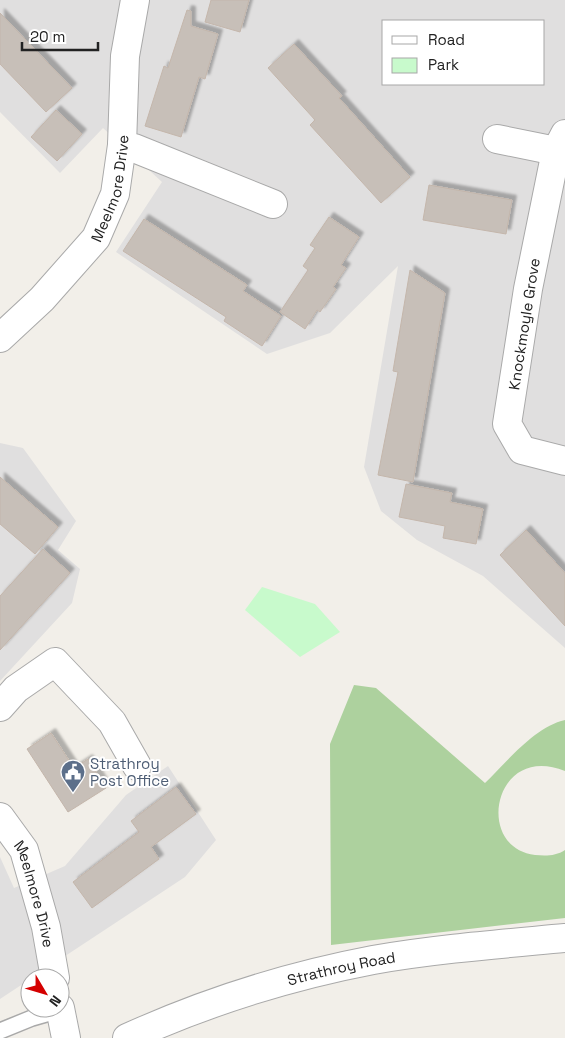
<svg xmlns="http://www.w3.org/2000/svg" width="565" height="1038" viewBox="0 0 565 1038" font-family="'Space Grotesk',sans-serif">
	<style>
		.residential { fill: #e0dfdf; fill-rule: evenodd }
		.forest { fill: #add19e }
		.park { fill: #c8facc }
		.building { fill: #c7bfb8; stroke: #c4b6ab; filter: url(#shadow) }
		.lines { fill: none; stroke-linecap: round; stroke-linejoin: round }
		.service-casing { stroke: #a9a9a9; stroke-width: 18 }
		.minor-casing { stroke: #a9a9a9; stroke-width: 30 }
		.tertiary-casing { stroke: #a9a9a9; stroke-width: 30 }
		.service { stroke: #fff; stroke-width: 15 }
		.minor { stroke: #fff; stroke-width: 28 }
		.tertiary { stroke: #fff; stroke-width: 28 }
		.labels { text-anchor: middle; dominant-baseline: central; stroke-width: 4; stroke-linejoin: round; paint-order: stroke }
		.street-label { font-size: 15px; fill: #222; stroke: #fff }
		.service-label { font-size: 15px; fill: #4e5e75; stroke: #fff; text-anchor: start }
	</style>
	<defs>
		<filter id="shadow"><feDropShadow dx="4.5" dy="-4.5" stdDeviation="1" flood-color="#0004"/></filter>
	</defs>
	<rect width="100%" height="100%" fill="#f2efe9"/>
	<path class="residential" d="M 0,0 L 565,0 L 565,648 L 483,576 L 417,540 L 381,511 L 364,467 L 398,266 L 330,333 L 267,354 L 116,252 L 162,182 L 103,128 L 60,173 L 0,112 ZM 384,21 L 544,21 L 544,84 L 384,84 Z
		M 0,443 L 23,448 L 76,521 L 58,550 L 80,569 L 72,603 L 0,681 Z
		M 168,766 L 216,840 L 185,877 L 0,999 L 0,857 L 14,888 L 65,866 L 126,795 Z"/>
	<path class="forest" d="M 354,685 L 376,688 L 485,783 C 507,762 534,727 565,720 L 565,771 C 493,742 474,848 535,855 C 546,856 556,856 565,850 L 565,918 L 331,945 L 330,744 Z"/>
	<path class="park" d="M 262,587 L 315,604 L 340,632 L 300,657 L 245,610 Z"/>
	<path class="building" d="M 211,0 L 249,0 L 240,32 L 205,22 Z
		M 187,10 L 191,11 L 191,26 L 218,34 L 205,79 L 199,77 L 181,137 L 145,126 L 164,66 L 168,68 Z
		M 0,13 L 72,88 L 46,112 L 0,64 Z
		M 294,44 L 342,96 L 339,98 L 410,177 L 381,203 L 310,125 L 315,120 L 268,68 Z
		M 56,110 L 82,134 L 57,161 L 31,137 Z
		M 429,185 L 512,200 L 506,234 L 423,220 Z
		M 329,217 L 359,237 L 341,265 L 346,268 L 333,287 L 336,289 L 320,312 L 317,310 L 305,329 L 280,312 L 308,270 L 303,266 L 315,248 L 310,245 Z
		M 144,219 L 247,285 L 243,291 L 281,316 L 262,346 L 224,321 L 226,317 L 123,251 Z
		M 410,270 L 445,293 L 413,482 L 378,475 L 398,372 L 393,371 Z
		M 0,477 L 58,527 L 35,554 L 0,524 Z
		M 406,484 L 452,493 L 450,502 L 483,509 L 476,544 L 443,538 L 445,526 L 399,517 Z
		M 526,530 L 565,573 L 565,626 L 500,555 Z
		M 43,549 L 70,573 L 0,650 L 0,596 Z
		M 51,733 L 74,768 L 88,759 L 106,788 L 68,812 L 27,749 Z
		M 176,787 L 196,814 L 151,847 L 159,859 L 92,908 L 73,882 L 139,832 L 131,821 Z"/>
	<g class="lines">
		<defs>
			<path id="service" d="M 0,1031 L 32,1018 L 60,1010"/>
			<g id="minor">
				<path d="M 565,134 L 556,151 L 528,289 L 507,424 L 522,450 L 565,461"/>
				<path d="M 497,139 L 556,151"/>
				<path d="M 122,145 L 134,148 L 273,204"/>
				<path id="s1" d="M 0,338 L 42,299 L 96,238 L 115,194 L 122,145 L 125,56 L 135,0"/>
				<path d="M 0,707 L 16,689 L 55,662 L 112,722 L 137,766"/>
				<path id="s2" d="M 0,817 L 24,850 L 46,927 L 55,978"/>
				<path d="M 60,1008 L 66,1038"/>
			</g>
			<g id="tertiary">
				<path id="s3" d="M 127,1038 C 204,1003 289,976 373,960 C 436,949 501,944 565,938"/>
			</g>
		</defs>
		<use href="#service" class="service-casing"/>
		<use href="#minor" class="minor-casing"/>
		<use href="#tertiary" class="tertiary-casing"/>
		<use href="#service" class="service"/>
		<use href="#minor" class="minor"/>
		<use href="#tertiary" class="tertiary"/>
	</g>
	<defs>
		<symbol id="civic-pin" viewBox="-11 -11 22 30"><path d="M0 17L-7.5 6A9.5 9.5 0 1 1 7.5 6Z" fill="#5c6f8a" stroke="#fff"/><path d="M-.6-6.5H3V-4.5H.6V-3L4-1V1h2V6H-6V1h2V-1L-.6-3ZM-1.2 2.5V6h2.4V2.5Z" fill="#fff"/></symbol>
	</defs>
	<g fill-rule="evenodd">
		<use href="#civic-pin" x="59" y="758" width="28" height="38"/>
	</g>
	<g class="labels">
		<g class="street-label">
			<text stroke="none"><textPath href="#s1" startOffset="191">Meelmore Drive</textPath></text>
			<text transform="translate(524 324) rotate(-81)">Knockmoyle Grove</text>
			<text stroke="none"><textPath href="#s2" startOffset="86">Meelmore Drive</textPath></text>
			<text stroke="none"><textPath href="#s3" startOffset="226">Strathroy Road</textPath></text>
		</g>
		<g class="service-label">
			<text x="90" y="763">Strathroy<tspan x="90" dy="17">Post Office</tspan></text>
		</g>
	</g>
	<rect x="382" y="20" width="162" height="65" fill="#ffffff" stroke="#a7a7a7"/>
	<rect x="392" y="36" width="25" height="8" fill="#ffffff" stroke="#a7a7a7"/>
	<text x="428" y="45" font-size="15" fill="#222222">Road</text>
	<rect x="392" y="58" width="25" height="15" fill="#c8facc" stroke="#a7a7a7"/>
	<text x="428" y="70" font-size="15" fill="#222222">Park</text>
	<g transform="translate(45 993) rotate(128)"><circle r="24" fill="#ffffff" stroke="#a7a7a7"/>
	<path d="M0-4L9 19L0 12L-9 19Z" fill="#d40000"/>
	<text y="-8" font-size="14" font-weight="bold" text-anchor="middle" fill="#222222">N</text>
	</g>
	<path d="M22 42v8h76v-8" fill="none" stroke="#222222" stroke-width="2.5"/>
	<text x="30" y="42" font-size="15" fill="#222222" stroke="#ffffff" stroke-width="4" paint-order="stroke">20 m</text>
</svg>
